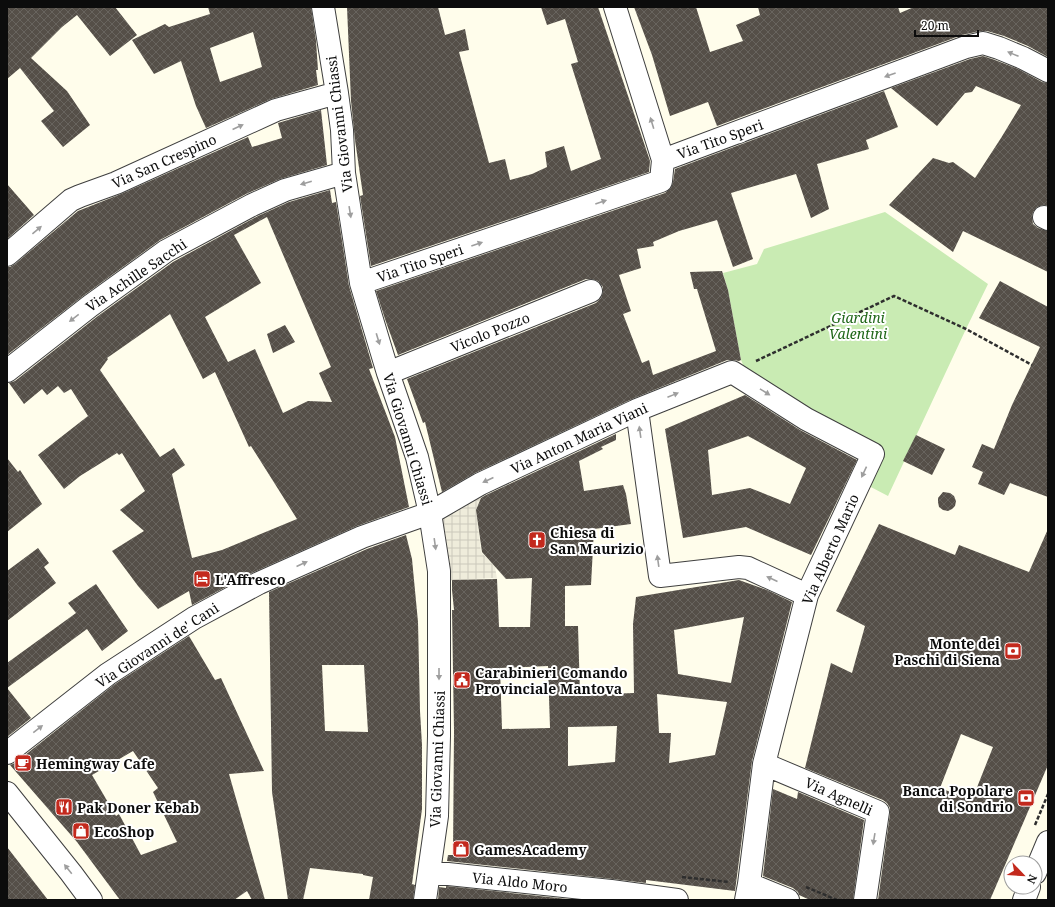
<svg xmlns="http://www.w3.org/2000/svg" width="1055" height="907" viewBox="0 0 1055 907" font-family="'Noto Serif',serif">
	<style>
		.park { fill: #c9ebb3 }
		.plaza { fill: url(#plaza-grid) }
		.building { fill: url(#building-cross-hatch); fill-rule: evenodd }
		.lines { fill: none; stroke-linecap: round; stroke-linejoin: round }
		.minor-casing { stroke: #3f3f3f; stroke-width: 24 }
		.path { stroke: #2e2e2e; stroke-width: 2.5; stroke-dasharray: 4 2; stroke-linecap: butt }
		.minor { stroke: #fff; stroke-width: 22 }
		.oneway { fill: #9e9e9e }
		.labels { text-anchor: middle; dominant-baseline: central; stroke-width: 4; stroke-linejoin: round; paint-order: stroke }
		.street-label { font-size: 14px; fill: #0c0c0c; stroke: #fff }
		.park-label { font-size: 14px; font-style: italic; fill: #206719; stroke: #fff }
		.poi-label { font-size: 14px; font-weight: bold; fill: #0c0c0c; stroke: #fff; text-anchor: start }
	</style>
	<defs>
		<pattern id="plaza-grid" width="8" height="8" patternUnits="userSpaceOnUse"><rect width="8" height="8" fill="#efecdb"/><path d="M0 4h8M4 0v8" fill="none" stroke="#ccc9bb"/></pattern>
		<pattern id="building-cross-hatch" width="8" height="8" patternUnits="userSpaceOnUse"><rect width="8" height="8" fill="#554f48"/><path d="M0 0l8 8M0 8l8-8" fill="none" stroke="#68645e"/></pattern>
	</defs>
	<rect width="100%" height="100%" fill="#fffdeb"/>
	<path class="park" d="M 885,212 L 988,284 L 966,329 L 888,496 L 867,485 L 883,452 L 814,415 L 744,367 L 741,360 L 728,290 L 723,273 L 757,264 L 764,249 Z"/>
	<path class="plaza" d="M 484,491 L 476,510 L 481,552 L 495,567 L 497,579 L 492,578 L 439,581 L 430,513 Z"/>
	<path class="building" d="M 7,7 L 115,7 L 137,35 L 110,56 L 77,15 L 62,27 L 31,58 L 67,91 L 90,125 L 63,147 L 41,121 L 54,111 L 20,68 L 7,79 Z
		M 208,7 L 311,7 L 316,41 L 318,70 L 316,70 L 318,85 L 271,99 L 206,128 L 196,106 L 181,61 L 154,74 L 132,40 L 165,24 L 169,27 L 210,14 ZM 253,32 L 262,67 L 220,82 L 210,48 Z
		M 347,7 L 438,7 L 445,35 L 465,29 L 469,50 L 459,52 L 489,163 L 505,159 L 510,180 L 532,174 L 547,167 L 545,152 L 564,146 L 571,171 L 601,159 L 571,64 L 578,62 L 565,19 L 547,25 L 541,7 L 598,7 L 650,161 L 649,172 L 371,266 L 360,196 L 363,195 L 355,140 L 351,101 Z
		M 634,7 L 696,7 L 710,52 L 743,41 L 736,25 L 760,15 L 758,7 L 898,7 L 900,13 L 914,7 L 1048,7 L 1048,57 L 1028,46 L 1004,36 L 987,31 L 980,31 L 962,35 L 717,126 L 708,102 L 670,116 L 652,55 Z
		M 983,56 L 995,60 L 1018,69 L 1042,82 L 1048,83 L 1048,205 L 1043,205 L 1037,207 L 1033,212 L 1032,217 L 1033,224 L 1038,228 L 1048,231 L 1048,272 L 963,231 L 953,252 L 889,205 L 933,158 L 949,163 L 953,162 L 975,178 L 1001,138 L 1021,105 L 976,86 L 972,92 L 965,93 L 937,126 L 891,88 L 970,59 Z
		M 884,91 L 898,127 L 866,140 L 869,149 L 817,164 L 829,209 L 811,218 L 796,174 L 731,193 L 753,259 L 733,267 L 717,220 L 679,231 L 653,242 L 654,246 L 637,249 L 641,268 L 619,275 L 631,311 L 623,314 L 642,363 L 649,360 L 653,375 L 716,351 L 697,289 L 694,289 L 690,272 L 722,271 L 728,290 L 741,360 L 739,361 L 733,360 L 727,360 L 632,399 L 475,473 L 442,492 L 425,422 L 423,423 L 407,379 L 596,303 L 601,298 L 603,292 L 603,287 L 598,281 L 592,279 L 586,279 L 398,355 L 386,322 L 376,291 L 665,193 L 671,188 L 673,182 L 675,169 Z
		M 321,110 L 327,165 L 280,179 L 246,194 L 160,240 L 83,296 L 7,355 L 7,267 L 10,267 L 15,264 L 78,211 L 121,194 L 248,137 L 252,147 L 282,138 L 278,123 Z
		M 7,184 L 34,215 L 7,239 Z
		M 330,190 L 332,203 L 336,202 L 349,286 L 373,368 L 369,369 L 395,437 L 409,507 L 357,526 L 254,572 L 192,605 L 189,591 L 158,609 L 138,586 L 112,551 L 144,531 L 120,510 L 145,491 L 122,453 L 119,455 L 117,453 L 80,476 L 64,489 L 38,455 L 88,416 L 71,389 L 64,393 L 58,386 L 47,395 L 42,389 L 24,404 L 9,383 L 15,381 L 98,316 L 173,262 L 258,216 L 289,202 ZM 267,217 L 331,367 L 319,373 L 332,402 L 308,401 L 283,413 L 255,349 L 228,362 L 205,317 L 261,283 L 234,235 ZM 170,314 L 203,379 L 215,372 L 249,447 L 251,446 L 297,519 L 222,550 L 192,558 L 172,474 L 185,465 L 174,448 L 160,457 L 100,370 L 108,359 L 107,358 Z
		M 1000,281 L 1048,307 L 1048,497 L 1010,483 L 1004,495 L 978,484 L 983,472 L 972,467 L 982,444 L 994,449 L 1012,405 L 1040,347 L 979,318 Z
		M 285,325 L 295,342 L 273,353 L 267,334 Z
		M 745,395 L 800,430 L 857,460 L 811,555 L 746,527 L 683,538 L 665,429 ZM 748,436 L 806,468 L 790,504 L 750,488 L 712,495 L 708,450 Z
		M 616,434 L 616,440 L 601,447 L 603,449 L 579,461 L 584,491 L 623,485 L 626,494 L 631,524 L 594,529 L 591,585 L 565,586 L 565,626 L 578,626 L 580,695 L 634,693 L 633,624 L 636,597 L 739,580 L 767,590 L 792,602 L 752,761 L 735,891 L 646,880 L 646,883 L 613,879 L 447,861 L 448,855 L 453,855 L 454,731 L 452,610 L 454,610 L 452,590 L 452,580 L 497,579 L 499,627 L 530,627 L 532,578 L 506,579 L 482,552 L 476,510 L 481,498 L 486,495 ZM 744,617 L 731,683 L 678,674 L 674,630 ZM 548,666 L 550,728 L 502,729 L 500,668 ZM 657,694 L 727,702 L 715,755 L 669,763 L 671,733 L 659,733 ZM 617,726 L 615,762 L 568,766 L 568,727 Z
		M 916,435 L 945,449 L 932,475 L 903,461 Z
		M 7,458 L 18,472 L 20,470 L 42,504 L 7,532 Z
		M 943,492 L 950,493 L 954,496 L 956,501 L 955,506 L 952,509 L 948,511 L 943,510 L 939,507 L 938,502 L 938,498 Z
		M 879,524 L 955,555 L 959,545 L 1029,572 L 1048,529 L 1048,765 L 990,900 L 878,900 L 890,814 L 890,808 L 887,803 L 883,800 L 805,768 L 831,663 L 852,673 L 865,626 L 836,611 ZM 961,734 L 993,747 L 972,800 L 940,788 Z
		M 406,535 L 412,559 L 418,622 L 420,711 L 422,745 L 422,809 L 412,884 L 415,885 L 413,900 L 369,900 L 373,877 L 363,875 L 363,874 L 310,868 L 303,900 L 288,900 L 272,792 L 269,592 L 367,549 ZM 322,665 L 364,665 L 368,732 L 325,731 Z
		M 38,548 L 49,563 L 44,567 L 56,583 L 7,621 L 7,571 Z
		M 96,584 L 128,631 L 102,651 L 87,629 L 7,688 L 31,718 L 7,737 L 7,663 L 76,613 L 68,603 Z
		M 189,636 L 215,680 L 221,678 L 264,771 L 229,774 L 265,900 L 252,900 L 247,891 L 234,900 L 120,900 L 77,842 L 10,765 L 15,763 L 115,684 ZM 133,751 L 158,788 L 153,792 L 177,842 L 141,855 L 119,814 L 116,816 L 92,775 Z
		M 773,789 L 797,799 L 798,792 L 864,820 L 853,900 L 810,900 L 799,895 L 798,892 L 793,888 L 763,876 Z
		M 7,847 L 48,900 L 7,900 Z
		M 446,886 L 577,900 L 438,900 L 439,887 L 446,888 Z"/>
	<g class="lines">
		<defs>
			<path id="minor" d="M 323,7 L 337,93 L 342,130 L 344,173 L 361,283 L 388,373 L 417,457 L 430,513 L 439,571 L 439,736 L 437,816 L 425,900
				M 663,160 L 966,47 L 983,43 L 999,48 L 1023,58 L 1048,71
				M 1044,217 L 1048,219
				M 7,255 L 71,200 L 80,196 L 116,183 L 276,110 L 337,93
				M 361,283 L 661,181 L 663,160 L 615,7
				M 7,371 L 90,306 L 166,251 L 252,205 L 285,190 L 344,173
				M 388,373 L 591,291
				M 637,410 L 660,576 L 739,567 L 748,568 L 807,595
				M 7,753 L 108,674 L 194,618 L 259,583 L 362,537 L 430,513 L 480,484 L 637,410 L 732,372 L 806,419 L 873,454 L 807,595 L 764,764 L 749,884 L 746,900
				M 764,764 L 878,812 L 865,900
				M 7,793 L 71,873 L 91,900
				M 429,872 L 611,891 L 677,900
				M 1035,873 L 1048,842
				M 749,884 L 788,900
				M 1024,900 L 1029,887"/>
		</defs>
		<use href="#minor" class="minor-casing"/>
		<path class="path" d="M 756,361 L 894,296 L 966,329 L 1032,365
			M 1035,825 L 1048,794
			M 682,877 L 729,882
			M 806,887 L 837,900"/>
		<use href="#minor" class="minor"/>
	</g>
	<defs><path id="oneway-solid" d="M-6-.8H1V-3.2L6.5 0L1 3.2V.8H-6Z"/></defs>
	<g class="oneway">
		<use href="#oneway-solid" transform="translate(1013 54) rotate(-158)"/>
		<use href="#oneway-solid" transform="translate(890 75) rotate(160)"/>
		<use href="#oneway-solid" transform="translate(652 123) rotate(-107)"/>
		<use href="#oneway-solid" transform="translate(238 127) rotate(-25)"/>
		<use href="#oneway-solid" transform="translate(306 183) rotate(164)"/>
		<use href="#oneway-solid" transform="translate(601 202) rotate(-19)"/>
		<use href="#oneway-solid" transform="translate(350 212) rotate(81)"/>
		<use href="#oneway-solid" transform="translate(37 230) rotate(-40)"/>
		<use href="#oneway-solid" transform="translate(477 244) rotate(-19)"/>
		<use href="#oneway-solid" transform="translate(74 318) rotate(142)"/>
		<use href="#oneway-solid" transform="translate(378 339) rotate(73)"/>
		<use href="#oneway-solid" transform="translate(765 392) rotate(32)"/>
		<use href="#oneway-solid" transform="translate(673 395) rotate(-22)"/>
		<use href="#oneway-solid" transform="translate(640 432) rotate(-98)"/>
		<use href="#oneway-solid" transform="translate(864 472) rotate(115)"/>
		<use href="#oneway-solid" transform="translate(488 480) rotate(155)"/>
		<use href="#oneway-solid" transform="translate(435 544) rotate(82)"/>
		<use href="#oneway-solid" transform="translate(658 561) rotate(-98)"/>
		<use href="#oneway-solid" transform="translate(302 564) rotate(-24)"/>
		<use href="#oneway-solid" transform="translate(772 579) rotate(-156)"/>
		<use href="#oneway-solid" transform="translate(439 674) rotate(90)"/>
		<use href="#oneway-solid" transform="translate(38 729) rotate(-38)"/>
		<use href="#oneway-solid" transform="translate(874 839) rotate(99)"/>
		<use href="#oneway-solid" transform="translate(68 869) rotate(-129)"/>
	</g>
	<defs>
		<symbol id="church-square" viewBox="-11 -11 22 22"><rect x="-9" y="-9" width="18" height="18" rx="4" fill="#c3291d" stroke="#fff"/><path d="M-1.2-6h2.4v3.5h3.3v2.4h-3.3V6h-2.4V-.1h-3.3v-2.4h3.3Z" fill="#fff"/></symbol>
		<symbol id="hotel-square" viewBox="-11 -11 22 22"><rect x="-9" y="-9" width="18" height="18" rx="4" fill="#c3291d" stroke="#fff"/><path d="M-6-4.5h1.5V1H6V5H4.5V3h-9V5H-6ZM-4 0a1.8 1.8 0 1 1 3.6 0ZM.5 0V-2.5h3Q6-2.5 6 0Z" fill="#fff"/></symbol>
		<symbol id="bank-square" viewBox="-11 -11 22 22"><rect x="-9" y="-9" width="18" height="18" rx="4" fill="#c3291d" stroke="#fff"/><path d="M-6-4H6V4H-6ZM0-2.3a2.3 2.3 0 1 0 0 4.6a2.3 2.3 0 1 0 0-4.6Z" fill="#fff"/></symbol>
		<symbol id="civic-square" viewBox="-11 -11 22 22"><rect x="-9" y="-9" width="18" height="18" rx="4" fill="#c3291d" stroke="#fff"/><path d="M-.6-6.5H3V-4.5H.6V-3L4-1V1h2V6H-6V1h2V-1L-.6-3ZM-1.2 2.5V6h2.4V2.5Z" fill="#fff"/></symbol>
		<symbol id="cafe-square" viewBox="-11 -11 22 22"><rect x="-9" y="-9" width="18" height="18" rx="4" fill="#c3291d" stroke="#fff"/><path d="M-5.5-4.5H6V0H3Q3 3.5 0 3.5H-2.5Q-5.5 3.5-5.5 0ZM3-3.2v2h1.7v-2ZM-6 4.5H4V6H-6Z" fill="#fff"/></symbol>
		<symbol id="restaurant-square" viewBox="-11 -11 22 22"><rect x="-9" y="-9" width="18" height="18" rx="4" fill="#c3291d" stroke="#fff"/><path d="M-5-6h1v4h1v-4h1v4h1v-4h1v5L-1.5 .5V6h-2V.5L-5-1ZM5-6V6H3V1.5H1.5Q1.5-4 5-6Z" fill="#fff"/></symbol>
		<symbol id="shop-square" viewBox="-11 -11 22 22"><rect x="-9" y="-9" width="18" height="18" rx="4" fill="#c3291d" stroke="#fff"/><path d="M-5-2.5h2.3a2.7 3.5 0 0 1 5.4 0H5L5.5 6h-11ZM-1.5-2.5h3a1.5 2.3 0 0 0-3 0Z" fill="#fff"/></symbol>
	</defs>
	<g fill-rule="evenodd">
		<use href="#church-square" x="527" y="530" width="20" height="20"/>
		<use href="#hotel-square" x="192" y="569" width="20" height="20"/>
		<use href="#bank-square" x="1003" y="641" width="20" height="20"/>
		<use href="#civic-square" x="452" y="670" width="20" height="20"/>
		<use href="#cafe-square" x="13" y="753" width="20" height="20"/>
		<use href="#bank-square" x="1016" y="788" width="20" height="20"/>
		<use href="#restaurant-square" x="54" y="797" width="20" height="20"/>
		<use href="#shop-square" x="71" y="821" width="20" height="20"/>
		<use href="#shop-square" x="451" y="839" width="20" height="20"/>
	</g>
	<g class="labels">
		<g class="street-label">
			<text transform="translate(339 124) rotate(-97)">Via Giovanni Chiassi</text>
			<text transform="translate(720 139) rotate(-20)">Via Tito Speri</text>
			<text transform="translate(164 161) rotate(-24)">Via San Crespino</text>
			<text transform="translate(420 263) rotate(-19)">Via Tito Speri</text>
			<text transform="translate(136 275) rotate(-34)">Via Achille Sacchi</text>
			<text transform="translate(490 332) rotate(-22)">Vicolo Pozzo</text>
			<text transform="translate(579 438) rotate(-25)">Via Anton Maria Viani</text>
			<text transform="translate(408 439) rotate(73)">Via Giovanni Chiassi</text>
			<text transform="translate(830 549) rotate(-66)">Via Alberto Mario</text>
			<text transform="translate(157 645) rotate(-33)">Via Giovanni de' Cani</text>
			<text transform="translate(437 759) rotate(-88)">Via Giovanni Chiassi</text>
			<text transform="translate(839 796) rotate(24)">Via Agnelli</text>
			<text transform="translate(520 882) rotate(6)">Via Aldo Moro</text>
		</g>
		<g class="park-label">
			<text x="858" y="317">Giardini<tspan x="858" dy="16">Valentini</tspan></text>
		</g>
		<g class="poi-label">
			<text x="550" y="532">Chiesa di<tspan x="550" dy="16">San Maurizio</tspan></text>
			<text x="215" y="579">L'Affresco</text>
			<text x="1000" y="643" text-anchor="end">Monte dei<tspan x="1000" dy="16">Paschi di Siena</tspan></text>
			<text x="475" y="672">Carabinieri Comando<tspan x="475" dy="16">Provinciale Mantova</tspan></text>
			<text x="36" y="763">Hemingway Cafe</text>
			<text x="1013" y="790" text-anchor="end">Banca Popolare<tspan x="1013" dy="16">di Sondrio</tspan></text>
			<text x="77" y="807">Pak Doner Kebab</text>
			<text x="94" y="831">EcoShop</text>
			<text x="474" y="849">GamesAcademy</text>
		</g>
	</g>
	<rect width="1055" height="907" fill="none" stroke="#0c0c0c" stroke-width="16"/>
	<g transform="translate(1023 875) rotate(115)"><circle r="19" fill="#ffffff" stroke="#9e9e9e"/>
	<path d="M0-3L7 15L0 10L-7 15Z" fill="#c3291d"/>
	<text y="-6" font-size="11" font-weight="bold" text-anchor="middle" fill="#0c0c0c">N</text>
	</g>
	<path d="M915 30v6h63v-6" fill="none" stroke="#0c0c0c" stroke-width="2"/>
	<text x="921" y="30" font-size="12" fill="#0c0c0c" stroke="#ffffff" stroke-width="3" paint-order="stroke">20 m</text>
</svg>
